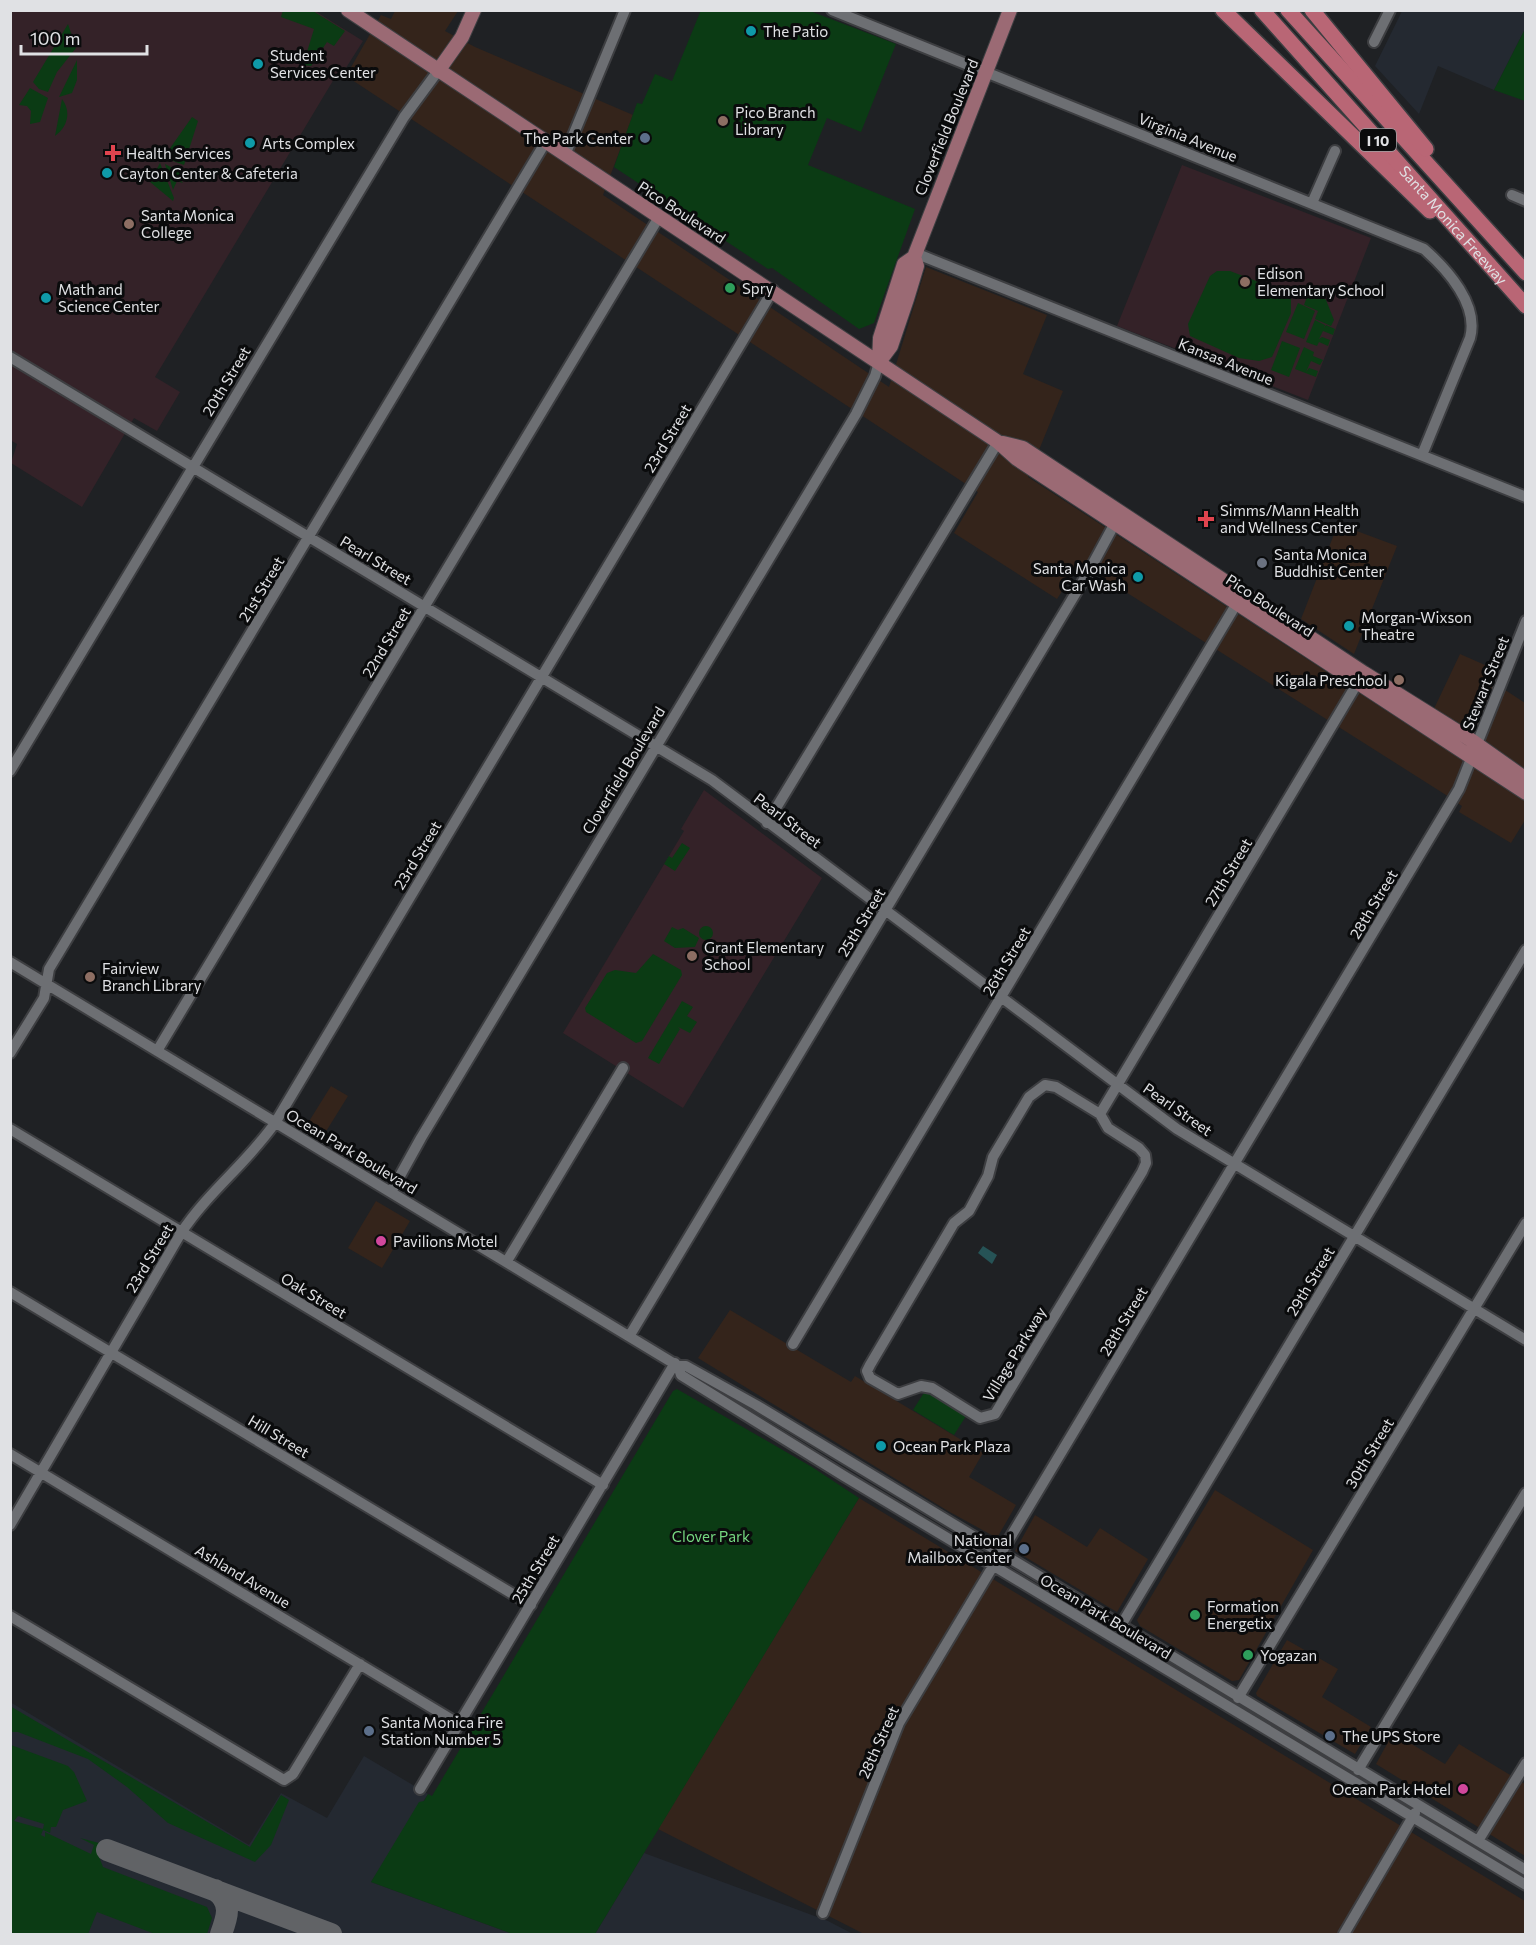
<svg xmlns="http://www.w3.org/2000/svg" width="1536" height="1945" viewBox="0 0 1536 1945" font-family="Commissioner,sans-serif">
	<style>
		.commercial { fill: #34241b }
		.built { fill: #242931 }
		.education { fill: #342228 }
		.green { fill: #0b3b14; fill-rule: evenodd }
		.water { fill: #265356 }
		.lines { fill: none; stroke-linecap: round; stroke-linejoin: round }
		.taxiway { stroke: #616366; stroke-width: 22 }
		.minor-casing { stroke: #3d3e41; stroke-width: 14 }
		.major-casing { stroke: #3d3e41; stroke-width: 16 }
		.highway-casing { stroke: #3d3e41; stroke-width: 18 }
		.minor { stroke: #6d6f73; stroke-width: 10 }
		.major { stroke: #9b6a74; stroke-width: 14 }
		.highway { stroke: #b96675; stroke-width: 15 }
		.culture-dot { fill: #0f9aa8; stroke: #0a0b0c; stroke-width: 2 }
		.education-dot { fill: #8d6e63; stroke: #0a0b0c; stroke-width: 2 }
		.service-dot { fill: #5c6f8a; stroke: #0a0b0c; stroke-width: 2 }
		.health-dot { fill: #e0444e; stroke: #0a0b0c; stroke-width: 2 }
		.leisure-dot { fill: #2e9e5b; stroke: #0a0b0c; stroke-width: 2 }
		.worship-dot { fill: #6b7280; stroke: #0a0b0c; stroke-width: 2 }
		.hotel-dot { fill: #d1479c; stroke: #0a0b0c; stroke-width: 2 }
		.labels { text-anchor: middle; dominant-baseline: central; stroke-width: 6; stroke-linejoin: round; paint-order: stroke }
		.shield { fill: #0a0b0c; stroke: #a0a1a3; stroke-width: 1.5 }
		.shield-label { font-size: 14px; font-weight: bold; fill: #e0e1e4 }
		.poi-label { font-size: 15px; fill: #e0e1e4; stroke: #0a0b0c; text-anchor: start }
		.street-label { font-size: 15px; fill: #e0e1e4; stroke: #0a0b0c }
		.park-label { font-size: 15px; fill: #76d881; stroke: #0a0b0c }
	</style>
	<rect width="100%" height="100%" fill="#1f2124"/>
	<path class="commercial" d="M 395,11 L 458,11 L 445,31 L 475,47 L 633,115 L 603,195 L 889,387 L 926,267 L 1047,315 L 1023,374 L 1063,391 L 1028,477 L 1422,734 L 1460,654 L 1494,669 L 1490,680 L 1525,703 L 1525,820 L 1511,843 L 1459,812 L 1462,806 L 1446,795 L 1080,563 L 1057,599 L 954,533 L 978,492 L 346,76 L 381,15 L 391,19 Z
		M 1338,524 L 1397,546 L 1354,654 L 1301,619 Z
		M 331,1086 L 348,1096 L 325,1133 L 308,1123 Z
		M 376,1201 L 410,1221 L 382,1268 L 348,1248 Z
		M 730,1310 L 851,1382 L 855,1376 L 983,1453 L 969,1477 L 1016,1505 L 997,1538 L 948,1511 L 698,1358 Z
		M 1215,1490 L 1313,1550 L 1239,1680 L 1232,1681 L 1140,1626 L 1137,1620 Z
		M 859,1498 L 1525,1901 L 1525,1934 L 864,1934 L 658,1829 Z
		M 1035,1515 L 1087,1547 L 1100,1528 L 1148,1559 L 1117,1612 L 1015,1551 Z
		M 1287,1640 L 1338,1669 L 1322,1697 L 1371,1727 L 1355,1754 L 1257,1696 L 1256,1693 Z
		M 1393,1733 L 1445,1764 L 1459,1744 L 1525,1784 L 1525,1856 L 1376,1764 Z"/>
	<path class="built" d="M 1402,11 L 1525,11 L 1525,29 L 1494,90 L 1438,66 L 1419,114 L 1375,66 Z
		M 10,1702 L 249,1845 L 281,1793 L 327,1818 L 364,1756 L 428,1794 L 371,1882 L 513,1934 L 11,1934 Z
		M 644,1853 L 828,1921 L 853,1934 L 595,1934 Z"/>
	<path class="education" d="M 10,11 L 315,11 L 363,41 L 344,71 L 340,69 L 155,377 L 180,392 L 157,431 L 134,418 L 82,507 L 11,463 L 17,444 L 10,440 Z
		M 1182,165 L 1371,238 L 1308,400 L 1117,326 Z
		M 704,790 L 822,878 L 683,1108 L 563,1033 L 684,831 L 681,829 Z"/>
	<path class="green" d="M 283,10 L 313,11 L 345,31 L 334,46 L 327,42 L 311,66 L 303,65 L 314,29 L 281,17 Z
		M 701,10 L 810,11 L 896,44 L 861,132 L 827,118 L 808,165 L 915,209 L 874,323 L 859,329 L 772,268 L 768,269 L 614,167 L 637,103 L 642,104 L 655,74 L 672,81 Z
		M 68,24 L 76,48 L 57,72 L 48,92 L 39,89 L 33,82 Z
		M 1525,29 L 1525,101 L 1494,90 Z
		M 77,60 L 77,80 L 72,93 L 59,97 Z
		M 30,88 L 48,98 L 40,122 L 30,124 L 31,111 L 27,106 L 19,105 Z
		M 62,99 C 72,112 67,128 55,136 Z
		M 192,117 L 198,121 L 184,165 L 173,161 L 166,154 Z
		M 160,163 L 174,198 L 173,201 L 150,182 Z
		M 165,164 L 182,173 L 180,179 L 183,183 L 177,181 L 173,190 Z
		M 1217,271 L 1230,271 L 1285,292 L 1291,299 L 1291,313 L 1272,357 L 1259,361 L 1239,358 L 1190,336 L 1188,324 L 1210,276 Z
		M 1313,288 L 1326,300 L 1334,320 L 1331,326 L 1315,319 L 1318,311 L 1304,305 L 1308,294 Z
		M 1298,303 L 1315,311 L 1304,339 L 1286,332 Z
		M 1315,320 L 1325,325 L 1324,328 L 1326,325 L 1335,329 L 1333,335 L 1323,331 L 1319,339 L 1322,337 L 1330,340 L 1328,346 L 1319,342 L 1317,346 L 1306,342 Z
		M 1282,341 L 1300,348 L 1289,377 L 1271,370 Z
		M 1304,347 L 1314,352 L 1313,356 L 1323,360 L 1320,365 L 1311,361 L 1306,372 L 1309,368 L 1318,371 L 1316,377 L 1295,369 Z
		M 682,843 L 690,848 L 675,871 L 664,864 L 669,856 L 672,858 Z
		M699 933a7 7 0 1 1 14 0a7 7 0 1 1-14 0Z
		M 672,927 L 678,930 L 683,928 L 699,938 L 695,947 L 675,948 L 664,941 Z
		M 653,954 L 681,970 L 682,975 L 642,1041 L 636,1043 L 586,1012 L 585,1008 L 607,973 L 615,970 L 636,973 Z
		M 682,1001 L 693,1007 L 687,1016 L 697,1022 L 690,1033 L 678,1027 L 680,1029 L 659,1064 L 648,1058 Z
		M 677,1389 L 812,1467 L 859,1498 L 595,1934 L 513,1934 L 371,1882 L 419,1802 L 424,1801 L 428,1794 L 432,1796 L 673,1391 Z
		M 925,1391 L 966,1416 L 954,1435 L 913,1410 Z
		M 10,1706 L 250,1847 L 281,1795 L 289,1800 L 271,1845 L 255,1862 L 168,1823 L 127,1787 L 88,1759 L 18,1732 L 11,1732 Z
		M 11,1745 L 68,1766 L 74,1772 L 87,1801 L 63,1810 L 56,1827 L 51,1827 L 50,1833 L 43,1830 L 41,1835 L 45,1837 L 45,1832 L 91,1854 L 94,1845 L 80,1838 L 99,1843 L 97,1852 L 103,1867 L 207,1907 L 212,1918 L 207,1934 L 155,1934 L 97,1912 L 88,1934 L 11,1934 ZM 18,1816 L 44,1824 L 43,1829 L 14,1821 Z"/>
	<path class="water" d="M 983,1246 L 997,1255 L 992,1264 L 978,1253 Z"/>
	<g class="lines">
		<path class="taxiway" d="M 107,1850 L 331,1934
			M 215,1890 C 233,1902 227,1918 221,1934"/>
		<defs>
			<path id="minor" d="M 832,10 L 1424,249 C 1448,270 1479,305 1470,338 L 1422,455
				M 1374,42 L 1390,10
				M 565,155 L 625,10
				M 1512,195 L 1526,201
				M 1312,203 L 1335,151
				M 915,253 L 1526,497
				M 10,357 L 712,780 L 1177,1129 L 1526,1340
				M 10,771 L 404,117 L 438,71
				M 767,823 L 998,442
				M 10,962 L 678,1366 L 686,1366 L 756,1405 L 1526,1870
				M 157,1051 L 659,217
				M 10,1053 L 44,998 L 49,969 L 545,143
				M 1045,1085 L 1056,1087 L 1100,1114 L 1108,1128 L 1139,1148 L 1145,1155 L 1146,1163 L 1142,1172 L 995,1414 L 980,1418 L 932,1388 L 921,1386 L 898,1394 L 870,1378 L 867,1371 L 870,1365 L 954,1223 L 969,1211 L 988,1176 L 993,1157 L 1029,1097 Z
				M 1100,1114 L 1361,677
				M 10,1129 L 603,1485
				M 391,1192 L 421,1138 L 856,414 L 875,376 L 879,362
				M 507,1261 L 623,1068
				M 10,1292 L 531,1605
				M 630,1335 L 1089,571 L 1115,523
				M 793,1344 L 1240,598
				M 678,1366 L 681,1375 L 844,1476 L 1526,1885
				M 10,1454 L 459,1724
				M 10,1525 L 181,1233 C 208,1192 247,1163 275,1123 L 773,290
				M 10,1616 L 284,1780 L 293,1774 L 360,1664
				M 1120,1627 L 1526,950
				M 1238,1698 L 1526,1223
				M 1358,1770 L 1526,1493
				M 420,1789 L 675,1363
				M 1478,1841 L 1526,1763
				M 823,1913 L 899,1723 L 1459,789 L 1526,621
				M 1344,1934 L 1415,1813"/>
			<path id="major" d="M 348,10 L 998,442 L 1017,459 L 1526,793
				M 438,71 L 462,37 L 474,10
				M 879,362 L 880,338 L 904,264 L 914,257 L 1010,10
				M 879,362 L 891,346 L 907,299 L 917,266 L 914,257
				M 1003,443 L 1023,448 L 1364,673 L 1468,738 L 1526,779"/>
			<g id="highway">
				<path d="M 1223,10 L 1430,211"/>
				<path id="s1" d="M 1262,10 L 1526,306"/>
				<path d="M 1288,10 L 1526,273"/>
				<path d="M 1312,10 L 1426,149"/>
			</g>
		</defs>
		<use href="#minor" class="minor-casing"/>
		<use href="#major" class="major-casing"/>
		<use href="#highway" class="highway-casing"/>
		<use href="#minor" class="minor"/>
		<use href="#major" class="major"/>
		<use href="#highway" class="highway"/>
	</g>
	<g class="culture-dot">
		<circle cx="751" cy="31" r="6"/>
		<circle cx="258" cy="64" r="6"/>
		<circle cx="250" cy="143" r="6"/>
		<circle cx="107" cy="173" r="6"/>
		<circle cx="46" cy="298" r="6"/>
		<circle cx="1138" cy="577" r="6"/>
		<circle cx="1349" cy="626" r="6"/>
		<circle cx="881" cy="1446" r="6"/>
	</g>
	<g class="education-dot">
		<circle cx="723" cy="121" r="6"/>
		<circle cx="129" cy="224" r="6"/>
		<circle cx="1245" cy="282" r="6"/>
		<circle cx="1399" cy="680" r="6"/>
		<circle cx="692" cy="956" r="6"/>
		<circle cx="90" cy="977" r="6"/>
	</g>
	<g class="service-dot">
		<circle cx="645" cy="138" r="6"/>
		<circle cx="1024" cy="1549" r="6"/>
		<circle cx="369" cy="1731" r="6"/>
		<circle cx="1330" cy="1736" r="6"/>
	</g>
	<g class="health-dot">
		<path d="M110 144h6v6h6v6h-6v6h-6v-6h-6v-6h6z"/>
		<path d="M1203 510h6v6h6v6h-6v6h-6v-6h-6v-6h6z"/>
	</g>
	<g class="leisure-dot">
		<circle cx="730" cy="288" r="6"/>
		<circle cx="1195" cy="1615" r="6"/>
		<circle cx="1248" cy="1655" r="6"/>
	</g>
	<circle class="worship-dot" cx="1262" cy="563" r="6"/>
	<g class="hotel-dot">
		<circle cx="381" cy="1241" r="6"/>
		<circle cx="1463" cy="1789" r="6"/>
	</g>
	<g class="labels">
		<rect class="shield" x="1360" y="129" width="36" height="22" rx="4.5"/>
		<g class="shield-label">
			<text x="1378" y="140">I 10</text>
		</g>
		<g class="poi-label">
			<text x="763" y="31">The Patio</text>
			<text x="270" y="55">Student<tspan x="270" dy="17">Services Center</tspan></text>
			<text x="735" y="112">Pico Branch<tspan x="735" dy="17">Library</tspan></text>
			<text x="633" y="138" text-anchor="end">The Park Center</text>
			<text x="262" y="143">Arts Complex</text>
			<text x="126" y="153">Health Services</text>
			<text x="119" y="173">Cayton Center &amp; Cafeteria</text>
			<text x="141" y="215">Santa Monica<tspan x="141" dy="17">College</tspan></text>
			<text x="1257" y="273">Edison<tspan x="1257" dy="17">Elementary School</tspan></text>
			<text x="742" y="288">Spry</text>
			<text x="58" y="289">Math and<tspan x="58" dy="17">Science Center</tspan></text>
			<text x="1220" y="510">Simms/Mann Health<tspan x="1220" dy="17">and Wellness Center</tspan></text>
			<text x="1274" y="554">Santa Monica<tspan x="1274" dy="17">Buddhist Center</tspan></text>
			<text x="1126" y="568" text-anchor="end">Santa Monica<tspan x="1126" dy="17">Car Wash</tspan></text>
			<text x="1361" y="617">Morgan-Wixson<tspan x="1361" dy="17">Theatre</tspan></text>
			<text x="1387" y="680" text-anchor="end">Kigala Preschool</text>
			<text x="704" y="947">Grant Elementary<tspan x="704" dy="17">School</tspan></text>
			<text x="102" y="968">Fairview<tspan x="102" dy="17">Branch Library</tspan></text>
			<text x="393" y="1241">Pavilions Motel</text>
			<text x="893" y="1446">Ocean Park Plaza</text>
			<text x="1012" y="1540" text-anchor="end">National<tspan x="1012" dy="17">Mailbox Center</tspan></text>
			<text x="1207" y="1606">Formation<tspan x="1207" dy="17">Energetix</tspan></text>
			<text x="1260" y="1655">Yogazan</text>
			<text x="381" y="1722">Santa Monica Fire<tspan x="381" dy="17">Station Number 5</tspan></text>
			<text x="1342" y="1736">The UPS Store</text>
			<text x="1451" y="1789" text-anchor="end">Ocean Park Hotel</text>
		</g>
		<g class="street-label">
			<text transform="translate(946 127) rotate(-68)">Cloverfield Boulevard</text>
			<text transform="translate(1188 137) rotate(22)">Virginia Avenue</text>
			<text transform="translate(682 212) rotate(33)">Pico Boulevard</text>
			<text stroke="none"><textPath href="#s1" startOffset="288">Santa Monica Freeway</textPath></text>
			<text transform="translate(1226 361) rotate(22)">Kansas Avenue</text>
			<text transform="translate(226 381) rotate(-59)">20th Street</text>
			<text transform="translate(667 438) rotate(-59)">23rd Street</text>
			<text transform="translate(376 560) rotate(31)">Pearl Street</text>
			<text transform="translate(261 589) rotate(-59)">21st Street</text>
			<text transform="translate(1270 605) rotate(33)">Pico Boulevard</text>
			<text transform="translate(386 642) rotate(-59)">22nd Street</text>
			<text transform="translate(1485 683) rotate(-68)">Stewart Street</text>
			<text transform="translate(623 770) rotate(-59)">Cloverfield Boulevard</text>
			<text transform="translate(788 820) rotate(37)">Pearl Street</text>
			<text transform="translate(417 855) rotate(-59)">23rd Street</text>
			<text transform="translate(1228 872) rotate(-59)">27th Street</text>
			<text transform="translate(1373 904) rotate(-59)">28th Street</text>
			<text transform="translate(861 922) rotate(-59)">25th Street</text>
			<text transform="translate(1006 961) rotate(-59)">26th Street</text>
			<text transform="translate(1178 1109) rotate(35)">Pearl Street</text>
			<text transform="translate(352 1151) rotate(31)">Ocean Park Boulevard</text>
			<text transform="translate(149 1258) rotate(-59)">23rd Street</text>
			<text transform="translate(1310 1281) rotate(-59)">29th Street</text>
			<text transform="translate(314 1295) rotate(31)">Oak Street</text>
			<text transform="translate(1123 1321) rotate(-59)">28th Street</text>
			<text transform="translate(1014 1354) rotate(-59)">Village Parkway</text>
			<text transform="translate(279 1436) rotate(31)">Hill Street</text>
			<text transform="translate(1369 1453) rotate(-59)">30th Street</text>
			<text transform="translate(535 1569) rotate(-59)">25th Street</text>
			<text transform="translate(243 1576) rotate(31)">Ashland Avenue</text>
			<text transform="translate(1106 1616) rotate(31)">Ocean Park Boulevard</text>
			<text transform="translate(878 1742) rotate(-66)">28th Street</text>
		</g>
		<g class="park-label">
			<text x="711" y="1536">Clover Park</text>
		</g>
	</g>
	<rect width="1536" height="1945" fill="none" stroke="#e0e1e4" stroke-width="24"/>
	<path d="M21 45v9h126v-9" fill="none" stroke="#e0e1e4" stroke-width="3"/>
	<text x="30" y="45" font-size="18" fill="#e0e1e4" stroke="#0a0b0c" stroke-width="4.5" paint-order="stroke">100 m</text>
</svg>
